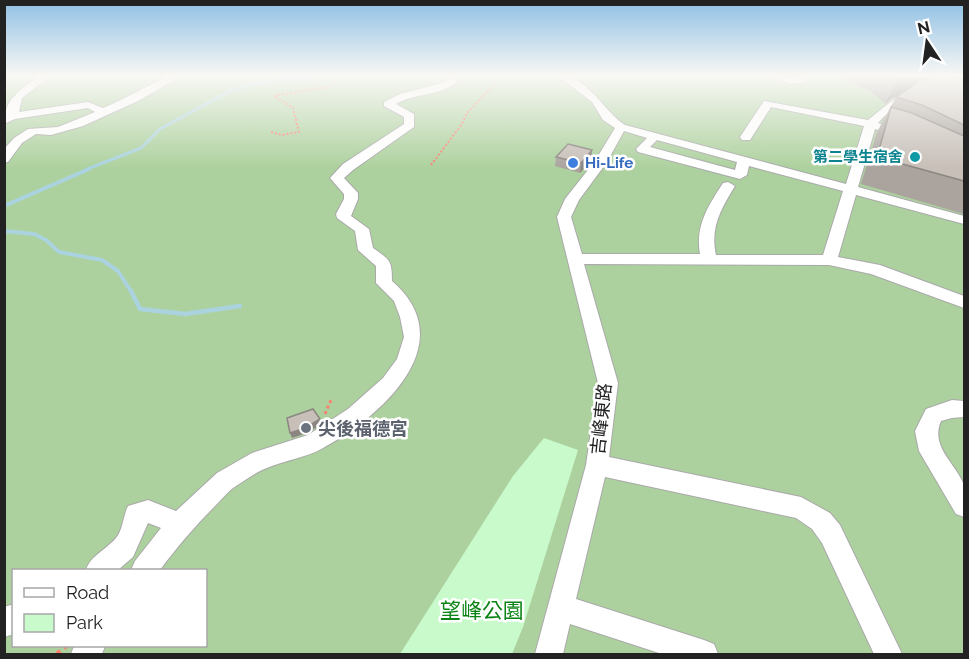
<svg xmlns="http://www.w3.org/2000/svg" width="969" height="659" viewBox="0 0 969 659" font-family="Raleway,'Noto Sans TC',sans-serif">
	<style>
		.forest { fill: #add19e; fill-rule: evenodd }
		.park { fill: #c8facc }
		.lines { fill: none; stroke-linecap: round; stroke-linejoin: round }
		.stream-far2 { stroke: #aad3df; stroke-width: 3 }
		.stream-far1 { stroke: #aad3df; stroke-width: 4 }
		.stream { stroke: #aad3df; stroke-width: 4.5 }
		.minor-casing { stroke: #a9a9a9; stroke-width: 2 }
		.path-far2 { stroke: #fa8072; stroke-width: 2; stroke-dasharray: 2 2; stroke-linecap: butt }
		.path-far1 { stroke: #fa8072; stroke-width: 3; stroke-dasharray: 3 3; stroke-linecap: butt }
		.path { stroke: #fa8072; stroke-width: 4.5; stroke-dasharray: 4.5 4.5; stroke-linecap: butt }
		.minor { fill: #fff; fill-rule: evenodd }
		.wall { fill: #aba49e }
		.shaded-wall { fill: #8b8681 }
		.building { fill: #c7bfb8; stroke: #8b8681; stroke-width: 1.5 }
		.culture-dot { fill: #0f9aa8; stroke: #fff; stroke-width: 2 }
		.shop-dot { fill: #3f7fe0; stroke: #fff; stroke-width: 2 }
		.worship-dot { fill: #6b7280; stroke: #fff; stroke-width: 2 }
		.labels { text-anchor: middle; dominant-baseline: central; stroke-width: 5; stroke-linejoin: round; paint-order: stroke }
		.far-culture-label { font-size: 15px; font-weight: bold; fill: #0d838f; stroke: #fff; text-anchor: end }
		.far-shop-label { font-size: 15px; font-weight: bold; fill: #366cbe; stroke: #fff; text-anchor: start }
		.street-label { font-size: 18px; fill: #222; stroke: #fff }
		.worship-label { font-size: 18px; font-weight: bold; fill: #5b616d; stroke: #fff; text-anchor: start }
		.near-park-label { font-size: 21px; fill: #0c8416; stroke: #fff }
	</style>
	<rect width="100%" height="100%" fill="#f2efe9"/>
	<path class="forest" d="M 4,76 L 964,76 L 964,654 L 5,654 ZM 14,570 L 206,570 L 206,646 L 14,646 Z"/>
	<path class="park" d="M 544,438 L 578,450 L 523,627 L 512,654 L 400,654 L 513,476 Z"/>
	<g class="lines">
		<path class="stream-far2" d="M 85,170 L 141,148 L 160,129 L 230,91 L 259,83 L 289,79 L 312,80"/>
		<path class="stream-far1" d="M 4,206 L 89,169
			M 4,231 L 34,234 L 46,240 L 59,252 L 102,260 L 118,271 L 132,293"/>
		<path class="stream" d="M 131,291 L 140,309 L 185,314 L 240,306"/>
		<defs>
			<path id="minor" d="M 39,76 L 50,76 L 22,98 L 19,112 L 88,102 L 103,108 C 125,99 144,87 165,78 L 164,76 L 174,76 L 176,79 L 138,101 L 83,126 L 51,135 L 36,134 L 22,143 L 8,162 L 4,163 L 4,149 L 14,138 L 28,129 L 58,127 L 95,112 L 88,108 L 15,119 L 4,124 C 4,99 20,90 39,76 Z
				M 443,76 L 453,76 L 458,81 C 441,96 415,93 396,104 L 414,114 L 414,127 L 353,170 L 344,178 L 358,193 L 358,199 L 351,216 L 369,229 L 373,248 C 390,260 392,260 392,281 C 464,343 381,417 323,448 C 306,458 285,460 267,468 C 256,472 245,480 236,486 C 228,491 222,499 216,505 C 195,526 177,547 160,570 L 131,570 L 135,561 L 161,528 L 148,523 L 133,557 L 118,570 L 86,570 C 91,555 106,550 116,538 C 123,530 123,516 128,506 L 148,500 L 176,511 L 217,473 L 252,453 L 308,435 L 348,409 L 383,378 L 397,359 L 404,337 L 400,317 L 394,301 L 376,283 L 376,266 L 358,250 L 355,231 L 337,218 L 336,214 L 344,199 L 344,194 L 330,178 L 343,164 L 404,124 L 404,117 L 384,106 L 384,102 L 400,94 L 442,83 L 447,80 Z
				M 558,76 C 588,75 603,111 625,125 L 846,184 L 864,126 L 771,107 L 750,140 L 742,140 L 740,137 L 764,101 L 868,120 L 893,100 L 940,83 L 932,76 L 943,76 L 951,83 C 941,94 928,93 915,98 C 901,103 888,111 878,123 L 908,134 L 902,138 L 875,129 L 858,187 L 964,216 L 964,224 L 856,195 L 838,257 L 880,265 L 964,296 L 964,308 L 871,274 L 829,265 L 584,264 L 618,383 L 609,457 L 801,497 L 830,513 L 840,525 L 902,654 L 874,654 L 822,543 L 812,529 L 796,518 L 605,477 L 576,599 L 704,640 L 714,644 L 718,654 L 662,654 L 570,624 L 563,654 L 535,654 L 586,465 L 598,383 L 557,217 L 565,199 L 595,161 L 615,128 L 603,120 L 592,102 ZM 624,131 L 647,138 L 636,149 L 638,152 L 740,179 L 747,175 L 749,166 L 843,191 L 823,255 L 716,255 C 710,227 721,209 735,186 L 728,182 L 723,183 C 708,206 695,226 700,254 L 582,254 L 571,217 L 579,200 L 607,162 ZM 657,140 L 737,162 L 735,170 L 650,147 Z
				M 765,76 L 791,78 L 810,76 L 806,82 L 791,84 Z
				M 952,400 L 964,401 L 964,417 L 952,418 L 941,421 C 930,447 955,462 964,485 C 967,493 965,509 964,517 L 956,514 L 919,451 L 915,431 L 926,409 Z
				M 14,604 L 14,634 L 4,637 L 4,607 Z
				M 74,646 L 105,646 L 102,654 L 71,654 Z"/>
		</defs>
		<use href="#minor" class="minor-casing"/>
		<path class="path-far2" d="M 271,132 L 282,135 L 299,132 L 293,108 L 274,96 L 328,87 L 339,77 L 337,76
			M 431,165 L 462,124 L 467,113 L 494,85 L 493,76"/>
		<path class="path-far1" d="M 325,414 L 331,400"/>
		<path class="path" d="M 57,654 L 66,646"/>
		<use href="#minor" class="minor"/>
	</g>
	<path class="wall" d="M 835,76 L 964,76 L 964,214 L 861,184 L 877,132 L 896,97 L 898,96 L 892,98 L 885,104 L 871,91 Z
		M 592,150 L 591,160 L 580,173 L 555,166 L 556,157 Z"/>
	<path class="shaded-wall" d="M 904,76 L 940,76 L 936,82 L 892,98 L 885,104 L 898,80 Z
		M 951,76 L 964,76 L 964,96 Z
		M 592,150 L 591,160 L 580,173 L 581,163 Z
		M 320,419 L 322,424 L 307,433 L 292,438 L 290,433 Z"/>
	<path class="building" d="M 893,76 L 904,76 L 898,80 Z
		M 934,76 L 952,76 L 964,81 L 964,125 L 922,105 L 896,97 L 920,81 Z
		M 891,107 L 912,113 L 964,136 L 964,181 L 877,157 Z
		M 568,144 L 592,150 L 581,163 L 556,157 Z
		M 313,409 L 320,419 L 305,428 L 290,433 L 287,418 Z"/>
	<linearGradient id="sky" x2="0" y2="1"><stop stop-color="#8fc0e4"/><stop offset="0.45" stop-color="#f9f8f5"/><stop offset="1" stop-color="#f9f8f5" stop-opacity="0"/></linearGradient>
	<rect width="969" height="168" fill="url(#sky)"/>
	<circle class="culture-dot" cx="915" cy="157" r="6"/>
	<circle class="shop-dot" cx="573" cy="163" r="6"/>
	<circle class="worship-dot" cx="306" cy="428" r="6"/>
	<g class="labels">
		<g class="far-culture-label">
			<text x="903" y="157">第二學生宿舍</text>
		</g>
		<g class="far-shop-label">
			<text x="585" y="163">Hi-Life</text>
		</g>
		<g class="street-label">
			<text transform="translate(601 419) rotate(-84)">吉峰東路</text>
		</g>
		<g class="worship-label">
			<text x="318" y="428">尖後福德宮</text>
		</g>
		<g class="near-park-label">
			<text x="482" y="610">望峰公園</text>
		</g>
	</g>
	<rect width="969" height="659" fill="none" stroke="#222222" stroke-width="12"/>
	<rect x="12" y="569" width="195" height="78" fill="#ffffff" stroke="#a7a7a7" stroke-width="1.5"/>
	<rect x="24" y="588" width="30" height="9" fill="#ffffff" stroke="#a7a7a7" stroke-width="1.5"/>
	<text x="66" y="599" font-size="18" fill="#222222">Road</text>
	<rect x="24" y="614" width="30" height="18" fill="#c8facc" stroke="#a7a7a7" stroke-width="1.5"/>
	<text x="66" y="629" font-size="18" fill="#222222">Park</text>
	<g transform="translate(927 42) rotate(347)" stroke="#ffffff" stroke-width="4.5" paint-order="stroke">
	<path d="M0-4.5L10 22L0 15L-10 22Z" fill="#222222"/>
	<text y="-9" font-size="16" font-weight="bold" text-anchor="middle" fill="#222222">N</text>
	</g>
</svg>
